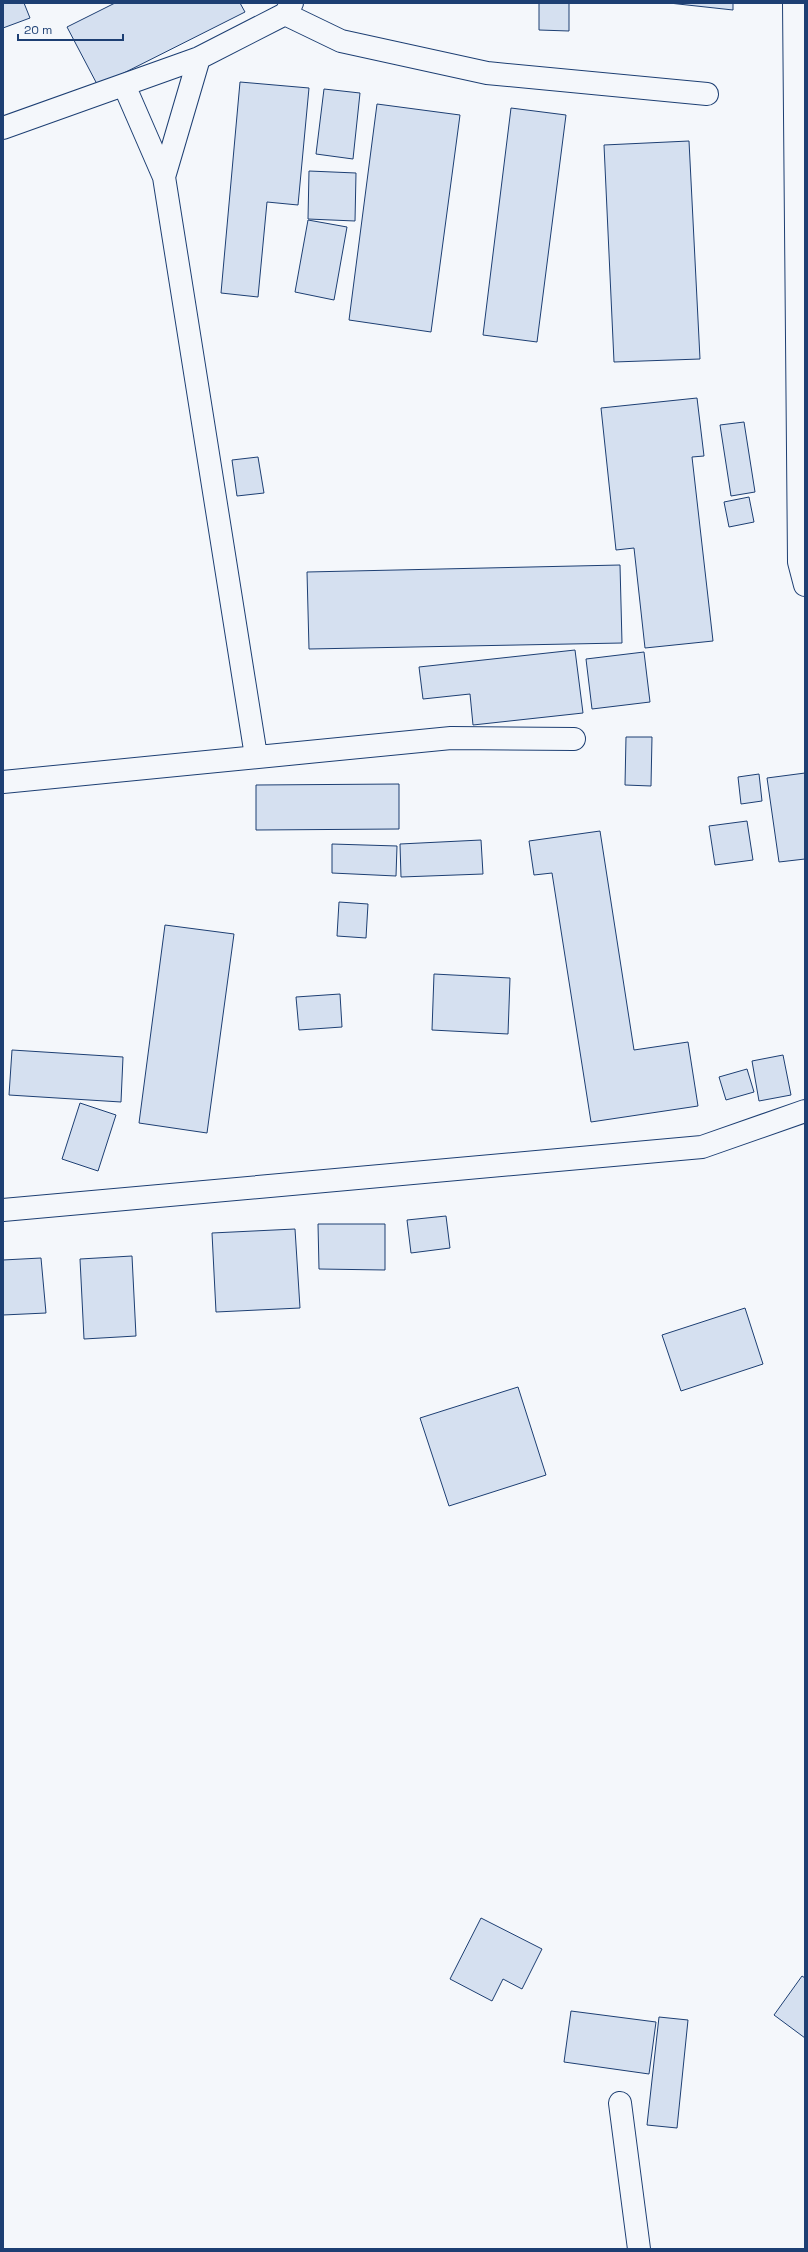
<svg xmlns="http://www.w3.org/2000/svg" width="808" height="2252" viewBox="0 0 808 2252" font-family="'Space Grotesk',sans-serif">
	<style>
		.building { fill: #d5e0f0; stroke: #1d3f73 }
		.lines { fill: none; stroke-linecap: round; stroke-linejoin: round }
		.minor-casing { stroke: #1d3f73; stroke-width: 24 }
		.minor { stroke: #f4f7fb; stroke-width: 22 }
	</style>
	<rect width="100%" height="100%" fill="#f4f7fb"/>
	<path class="building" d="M 3,3 L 24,3 L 30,18 L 3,28 Z
		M 115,3 L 240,3 L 245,12 L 98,86 L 67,27 Z
		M 539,3 L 569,3 L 569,31 L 539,30 Z
		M 669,3 L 733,3 L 733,10 Z
		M 240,82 L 309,88 L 298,205 L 267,202 L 258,297 L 221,293 Z
		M 324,89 L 360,93 L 353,159 L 316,154 Z
		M 377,104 L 460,115 L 431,332 L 349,320 Z
		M 511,108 L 566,115 L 537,342 L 483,335 Z
		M 689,141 L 700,359 L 614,362 L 604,145 Z
		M 309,171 L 356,173 L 355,221 L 308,219 Z
		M 308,220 L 347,227 L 334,300 L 295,292 Z
		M 697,398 L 704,456 L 692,457 L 713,641 L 645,648 L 634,548 L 616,550 L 601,408 Z
		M 744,422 L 755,492 L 731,496 L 720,425 Z
		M 258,457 L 264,493 L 237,496 L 232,460 Z
		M 749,497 L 754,522 L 729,527 L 724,502 Z
		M 620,565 L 622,643 L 309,649 L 307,572 Z
		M 575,650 L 583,713 L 473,725 L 470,694 L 423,699 L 419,667 Z
		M 644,652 L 650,702 L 592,709 L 586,659 Z
		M 626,737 L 652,737 L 651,786 L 625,785 Z
		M 805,773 L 805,859 L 779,862 L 767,778 Z
		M 759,774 L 762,801 L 741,804 L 738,777 Z
		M 399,784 L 399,829 L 256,830 L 256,785 Z
		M 747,821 L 753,860 L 715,865 L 709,826 Z
		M 600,831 L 634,1050 L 688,1042 L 698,1106 L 591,1122 L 552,873 L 534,875 L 529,841 Z
		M 481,840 L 483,874 L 401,877 L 400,844 Z
		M 332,844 L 397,846 L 396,876 L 332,873 Z
		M 339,902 L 368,904 L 366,938 L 337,936 Z
		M 165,925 L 234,934 L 207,1133 L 139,1123 Z
		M 434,974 L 510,978 L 508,1034 L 432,1030 Z
		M 340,994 L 342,1027 L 299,1030 L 296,997 Z
		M 12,1050 L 123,1057 L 121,1102 L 9,1095 Z
		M 783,1055 L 791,1095 L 759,1101 L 752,1061 Z
		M 747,1069 L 754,1092 L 726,1100 L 719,1077 Z
		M 80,1103 L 116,1115 L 98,1171 L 62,1159 Z
		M 446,1216 L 450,1248 L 411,1253 L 407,1220 Z
		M 318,1224 L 385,1224 L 385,1270 L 319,1269 Z
		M 295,1229 L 300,1308 L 216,1312 L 212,1233 Z
		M 132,1256 L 136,1336 L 84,1339 L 80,1259 Z
		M 41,1258 L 46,1313 L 3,1315 L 3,1260 Z
		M 745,1308 L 763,1364 L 681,1391 L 662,1335 Z
		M 518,1387 L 546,1475 L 449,1506 L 420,1418 Z
		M 481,1918 L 542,1949 L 522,1989 L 503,1979 L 492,2001 L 450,1979 Z
		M 802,1976 L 805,1978 L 805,2038 L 774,2015 Z
		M 571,2011 L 656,2022 L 649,2074 L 564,2062 Z
		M 659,2017 L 688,2020 L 677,2128 L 647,2125 Z"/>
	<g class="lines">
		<defs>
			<path id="minor" d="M 794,3 L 799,562 L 805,585
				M 285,14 L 341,41 L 487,73 L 707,94
				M 124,85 L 164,177 L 256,756
				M 3,128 L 199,58 L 285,14 L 292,3
				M 164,177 L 199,58
				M 3,782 L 451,738 L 574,739
				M 3,1210 L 702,1147 L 805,1111
				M 620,2103 L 639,2249"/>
		</defs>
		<use href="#minor" class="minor-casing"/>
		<use href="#minor" class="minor"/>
	</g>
	<rect width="808" height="2252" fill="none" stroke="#1d3f73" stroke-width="8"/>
	<path d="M18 34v6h105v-6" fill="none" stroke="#1d3f73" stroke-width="2"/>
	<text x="24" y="34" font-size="12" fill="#1d3f73" stroke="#f4f7fb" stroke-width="3" paint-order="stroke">20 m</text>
</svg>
